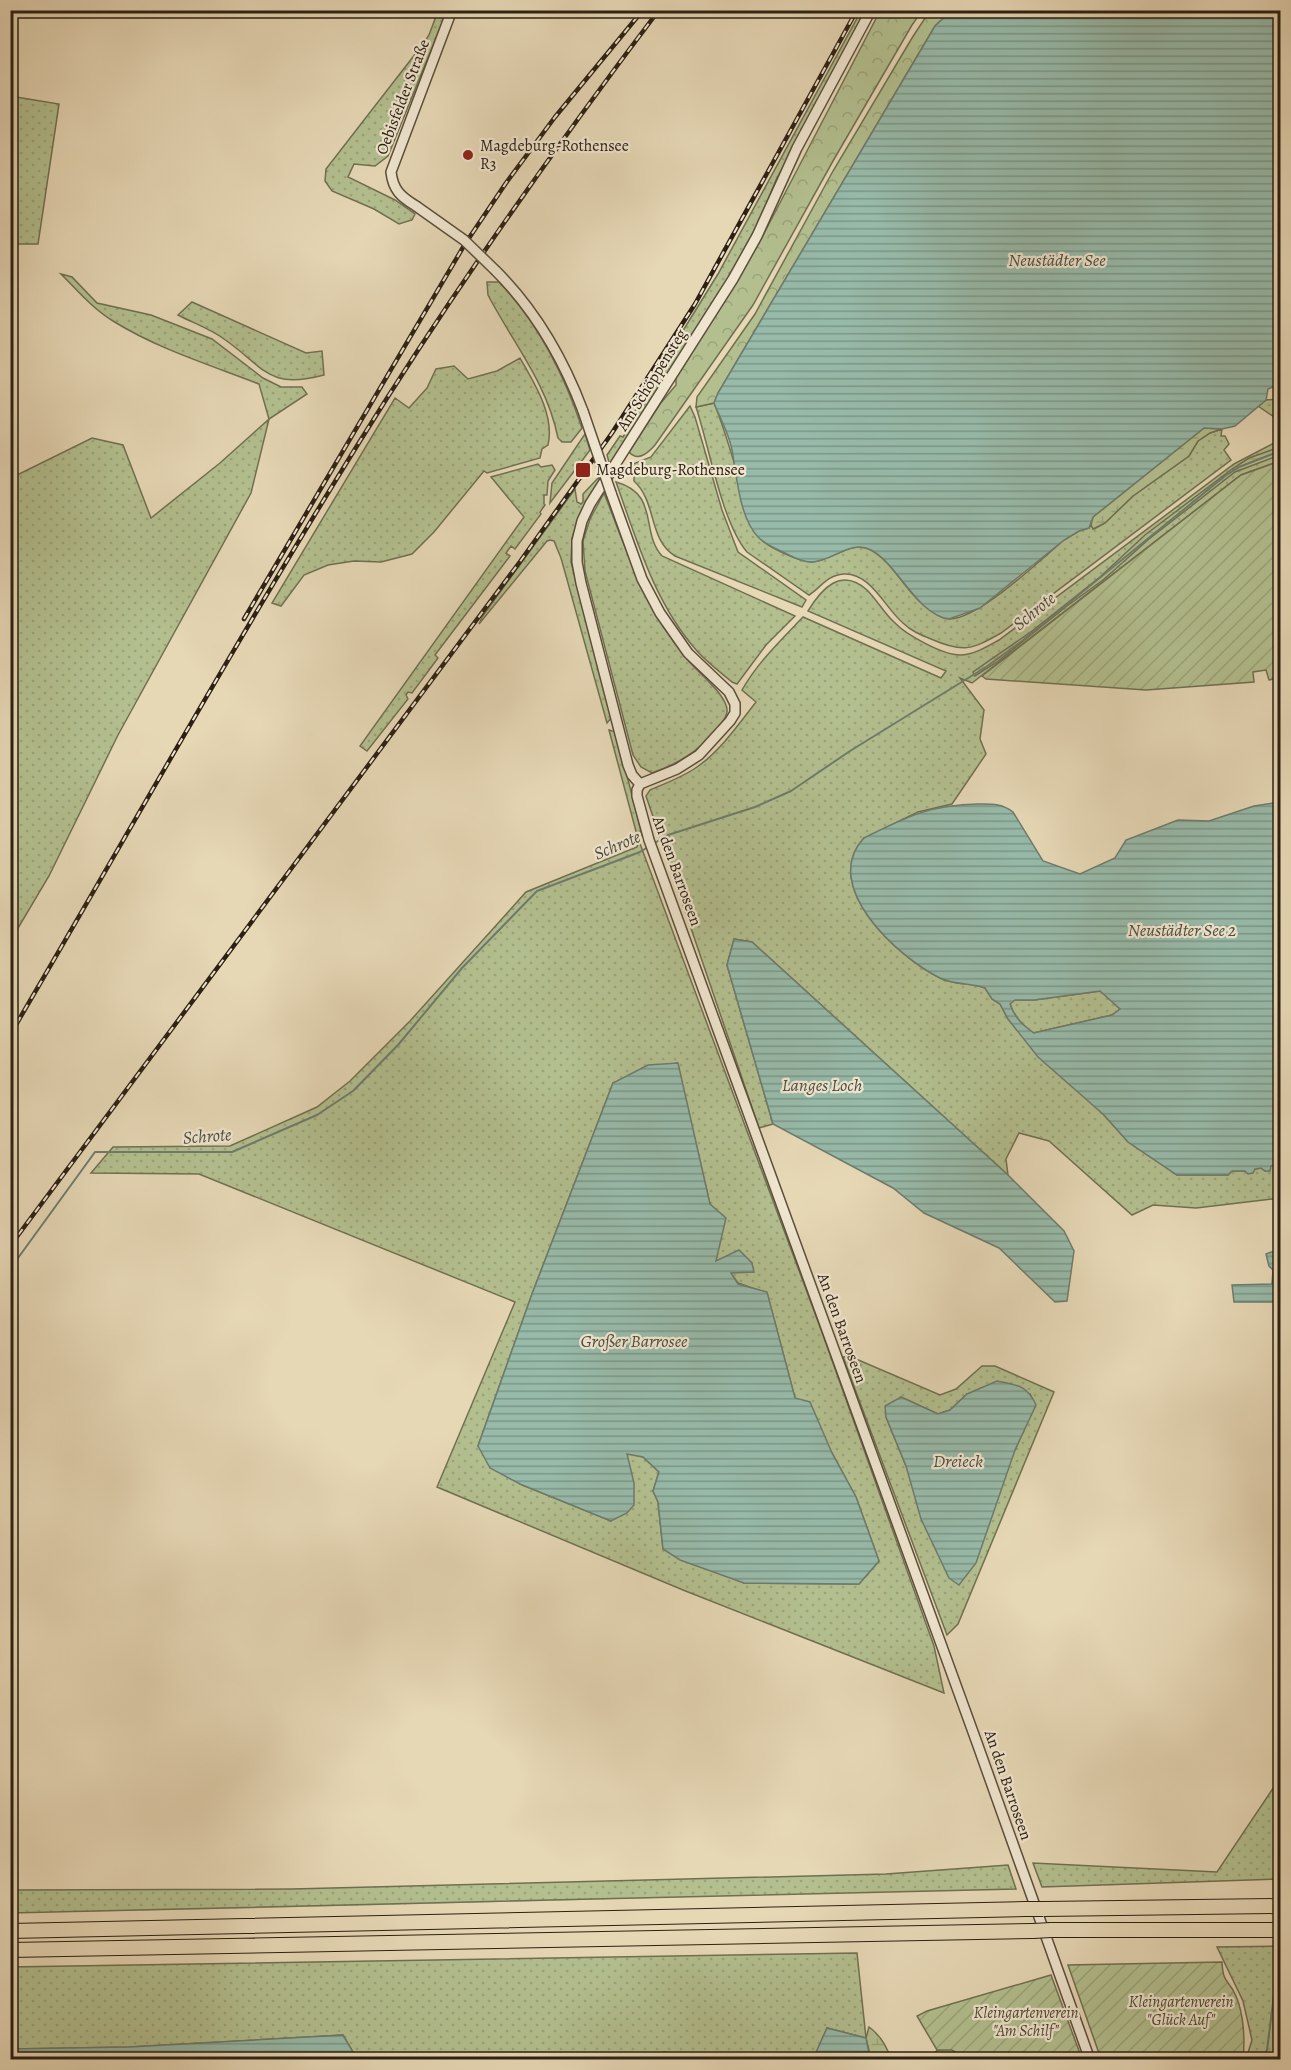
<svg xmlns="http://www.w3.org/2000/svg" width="1291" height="2070" viewBox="0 0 1291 2070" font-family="Alegreya,serif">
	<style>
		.grass { fill: url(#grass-dots); stroke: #707051; stroke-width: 1.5; fill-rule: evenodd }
		.forest { fill: url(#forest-crowns); stroke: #707051; stroke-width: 1.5 }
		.wetland { fill: url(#wetland-marsh); stroke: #707051; stroke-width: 1.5 }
		.garden { fill: url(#garden-furrows); stroke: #707051; stroke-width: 1.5 }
		.water { fill: url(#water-rules); stroke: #6d7c6d; stroke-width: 1.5; fill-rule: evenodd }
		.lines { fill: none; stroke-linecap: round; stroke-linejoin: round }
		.stream { stroke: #6d7c6d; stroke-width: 2 }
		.tertiary-casing { stroke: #5b4e3c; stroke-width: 12 }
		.motorway-casing { stroke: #2d2013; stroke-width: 16 }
		.tertiary { stroke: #efe5cf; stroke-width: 9 }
		.motorway { stroke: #e6d7b5; stroke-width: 14 }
		.rail-casing { stroke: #2d2013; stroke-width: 4.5 }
		.rail { stroke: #efe5cf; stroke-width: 2; stroke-dasharray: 7; stroke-linecap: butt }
		.tertiary-bridge-casing { stroke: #5b4e3c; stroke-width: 12; stroke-linecap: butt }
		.motorway-bridge-casing { stroke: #2d2013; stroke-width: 16; stroke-linecap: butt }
		.tertiary-bridge { stroke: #efe5cf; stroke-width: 9 }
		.motorway-bridge { stroke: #e6d7b5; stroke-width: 14 }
		.poi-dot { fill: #8f2418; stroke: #efe5cf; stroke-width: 2 }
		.labels { text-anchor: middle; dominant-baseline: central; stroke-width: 4.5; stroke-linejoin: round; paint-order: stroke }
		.street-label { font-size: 16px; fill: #2d2013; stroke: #efe5cf }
		.poi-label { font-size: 16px; fill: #2d2013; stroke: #efe5cf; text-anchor: start }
		.park-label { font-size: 16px; font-style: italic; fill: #4e4832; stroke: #efe5cf }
		.water-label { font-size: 18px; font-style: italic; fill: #4d4e40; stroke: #efe5cf }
	</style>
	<defs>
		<pattern id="grass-dots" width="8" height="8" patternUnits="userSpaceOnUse" patternTransform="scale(1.5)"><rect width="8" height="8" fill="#b3bf8f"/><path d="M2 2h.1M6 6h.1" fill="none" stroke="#9aa47a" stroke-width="1.8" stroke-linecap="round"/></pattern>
		<pattern id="forest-crowns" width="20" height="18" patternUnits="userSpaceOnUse" patternTransform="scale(1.5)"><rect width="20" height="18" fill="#b3bf8f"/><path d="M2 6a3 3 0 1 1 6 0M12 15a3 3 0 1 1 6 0" fill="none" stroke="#9aa47a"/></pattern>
		<pattern id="wetland-marsh" width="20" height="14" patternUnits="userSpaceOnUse" patternTransform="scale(1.5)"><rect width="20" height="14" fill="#b3bf8f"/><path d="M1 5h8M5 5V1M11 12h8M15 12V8" fill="none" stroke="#9aa47a"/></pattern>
		<pattern id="garden-furrows" width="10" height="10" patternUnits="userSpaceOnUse" patternTransform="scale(1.5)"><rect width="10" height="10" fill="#b3bf8f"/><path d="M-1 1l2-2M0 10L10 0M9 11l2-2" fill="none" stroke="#9aa47a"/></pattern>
		<pattern id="water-rules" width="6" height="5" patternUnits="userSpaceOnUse" patternTransform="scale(1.5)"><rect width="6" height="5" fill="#97baa9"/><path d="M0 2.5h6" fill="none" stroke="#7c9788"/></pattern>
	</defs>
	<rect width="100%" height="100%" fill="#e6d7b5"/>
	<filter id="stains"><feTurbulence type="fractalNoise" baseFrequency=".00333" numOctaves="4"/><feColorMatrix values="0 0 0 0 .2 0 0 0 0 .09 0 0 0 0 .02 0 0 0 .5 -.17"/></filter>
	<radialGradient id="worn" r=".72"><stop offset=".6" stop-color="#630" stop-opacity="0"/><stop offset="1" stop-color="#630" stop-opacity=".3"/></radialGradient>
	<path class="grass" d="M 438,11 L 447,11 L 388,156 L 375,166 L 354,164 L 348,177 L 395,200 L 415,214 L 412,220 L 399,224 L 374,209 L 332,191 L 325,181 L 326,169 L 423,44 L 429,35 Z
		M 861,11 L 867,11 L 776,180 L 758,224 L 727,280 L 610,466 L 607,455 L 620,436 L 623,437 L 630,426 L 627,423 L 673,352 L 671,350 L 718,274 Z
		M 10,96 L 59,104 L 38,244 L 11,244 Z
		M 61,274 L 72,277 L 97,303 L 151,315 L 212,339 L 263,378 L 281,387 L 302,387 L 307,394 L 269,419 L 251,493 L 118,735 L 49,876 L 11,940 L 11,478 L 92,438 L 123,445 L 151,518 L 220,463 L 269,419 L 259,384 C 210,365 158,349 113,321 C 93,309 78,291 61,274 Z
		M 487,282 L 499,282 C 539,324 564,374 582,428 L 571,442 L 562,442 L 558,438 C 547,383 513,343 488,295 Z
		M 192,302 L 306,353 L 322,351 L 324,375 C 267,390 266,368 224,339 C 211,329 193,323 178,315 Z
		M 520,358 C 534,383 555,415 548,445 L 542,449 L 540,458 L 487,473 L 484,471 L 434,532 L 412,554 L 381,562 L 354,561 L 328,565 L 304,575 L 281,606 L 272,603 L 395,398 L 409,408 L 427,388 L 436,369 L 454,366 L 468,379 L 497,371 Z
		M 1280,399 L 1280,433 L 1279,433 L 1275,429 L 1277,419 L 1258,406 L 1266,400 Z
		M 714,403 C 728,437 736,472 748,507 C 751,516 753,528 759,537 C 764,546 800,562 811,562 C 832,562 850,539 871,550 C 891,561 902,585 918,600 C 926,607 938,618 949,619 C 978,620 1040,560 1064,540 L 1079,531 L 1089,528 L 1091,525 L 1094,529 L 1105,523 L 1133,496 L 1189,456 L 1198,441 L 1210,433 L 1222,429 L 1221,436 L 1225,436 L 1229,444 L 1224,450 L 1231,460 L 1001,633 C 971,650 963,653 931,639 C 921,635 911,631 903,623 C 885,608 871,573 844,574 C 825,576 823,586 809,595 L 747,552 C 722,523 709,446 696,407 Z
		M 690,406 L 695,417 L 722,510 L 738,552 L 806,600 L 802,607 L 675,556 C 648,539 657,502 634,481 L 634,473 L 623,468 L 651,457 Z
		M 585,434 L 590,450 L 550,503 L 552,483 Z
		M 1280,440 L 1280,461 L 1241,475 L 972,683 L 960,678 L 984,710 L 980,739 L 986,754 L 952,804 L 918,812 L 864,838 C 819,886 899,958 940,978 C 954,985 971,983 985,988 L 992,999 L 1000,1004 L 1008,1019 L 1104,1115 L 1128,1142 L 1177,1175 L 1228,1175 L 1232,1171 L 1245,1171 L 1261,1168 L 1265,1171 L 1271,1166 L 1280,1164 L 1280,1198 L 1196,1208 L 1153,1205 L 1132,1215 L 1049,1141 L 1019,1133 L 1006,1159 L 1008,1175 L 752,942 L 734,939 L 727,965 L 773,1124 L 759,1128 L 646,796 L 650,790 C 666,783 683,777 697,767 C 721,750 738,725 756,702 L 742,690 C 758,662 781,640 803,617 L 941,678 L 946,671 L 808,611 C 822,588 841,567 867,590 C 877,600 884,613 894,622 C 906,635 943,655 960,655 C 974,655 988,646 999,640 L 1234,464 Z
		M 538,464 L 541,467 L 552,465 L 555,470 L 548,481 L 547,495 L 544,495 L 544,504 L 545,505 L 540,512 L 541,514 L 515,549 L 511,546 L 506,553 L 510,556 L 435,655 L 438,658 L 412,693 L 408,692 L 406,695 L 408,699 L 367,751 L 360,746 L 524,517 L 491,477 Z
		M 599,477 L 600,481 L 579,516 L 572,539 L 571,562 L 612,717 L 607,723 L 561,558 L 554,541 L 550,540 L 547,541 L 479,624 L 482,617 L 575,489 L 577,502 L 581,504 L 583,502 L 583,494 Z
		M 616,482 C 660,494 640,532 662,556 L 795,616 L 766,645 L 737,684 L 732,682 C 720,672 708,663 697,651 C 655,604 637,541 616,482 Z
		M 604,493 C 627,552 646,610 687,659 C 697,672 729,696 727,712 C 726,719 720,725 716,731 C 697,752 678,764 652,773 L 641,767 L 633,755 L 585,571 L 583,541 L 590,519 Z
		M 609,730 L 616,732 L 642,835 L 637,835 Z
		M 639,841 L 823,1335 L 934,1646 L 944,1693 L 683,1590 L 437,1487 L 515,1302 L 199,1174 L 91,1173 L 113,1147 L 230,1146 L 317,1107 L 350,1081 L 410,1021 L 526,892 L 637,847 ZM 677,1063 L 710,1204 L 715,1262 L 752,1263 L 753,1272 L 730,1272 L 738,1283 L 767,1293 L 795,1398 L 832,1453 L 856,1497 L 879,1561 L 859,1584 L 744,1583 L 663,1549 L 658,1502 L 653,1491 L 659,1472 L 643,1457 L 627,1453 L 611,1521 L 520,1484 L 478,1446 L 532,1294 L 613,1083 Z
		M 1101,991 L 1120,1009 L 1112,1015 L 1033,1033 C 1022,1025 1014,1017 1010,1004 L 1014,1000 L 1034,1000 Z
		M 849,1356 L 940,1395 L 956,1389 L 982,1366 L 995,1366 L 1054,1392 L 958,1624 L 947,1635 L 843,1357 ZM 967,1394 L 1030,1394 L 1035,1405 L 1015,1450 L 906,1466 L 886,1417 L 901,1397 L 938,1414 L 950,1410 Z
		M 1280,1778 L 1280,1879 L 1042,1887 L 1033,1863 L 1217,1872 Z
		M 1008,1865 L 1016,1889 C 681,1896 346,1908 10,1913 L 11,1890 L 292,1889 L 886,1874 Z
		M 1280,1946 L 1280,2059 L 1246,2059 L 1252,2040 L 1243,2001 L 1217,1947 Z
		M 857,1953 L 866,2038 L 827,2028 L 813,2060 L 700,2059 L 664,2052 L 663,2060 L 357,2059 L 343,2035 L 129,2047 L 11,2049 L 10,1967 Z"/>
	<path class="forest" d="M 880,11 L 927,11 L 919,15 L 912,25 L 833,161 L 753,305 L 655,445 C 648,453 638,462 629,452 L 660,404 L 676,385 L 676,378 L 759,243 Z
		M 941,11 L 951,11 L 935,26 L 718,393 L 714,403 L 696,407 L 697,397 L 755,314 L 833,171 L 912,38 L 925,18 L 934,13 L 936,15 L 941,13 Z"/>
	<path class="wetland" d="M 1204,428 L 1222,429 L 1210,433 L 1198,441 L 1189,456 L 1133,496 L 1105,523 L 1093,529 L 1091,525 L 1093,517 Z
		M 1280,447 L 1280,455 L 1235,472 L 1149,539 L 1103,580 L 1067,606 L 997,662 L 975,676 L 973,672 L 1032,631 L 1100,577 L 1145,535 L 1232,469 L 1249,458 Z
		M 869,2027 C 880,2035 887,2047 891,2059 L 871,2059 L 866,2038 Z
		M 952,2049 L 966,2059 L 930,2060 L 937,2050 Z"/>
	<path class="garden" d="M 1280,461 L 1280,678 L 1269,680 L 1266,670 L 1253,672 L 1254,682 L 1146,690 L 986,679 L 982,676 L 1241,475 Z
		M 1222,1962 C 1223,1985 1229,1979 1236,1996 C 1244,2015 1245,2040 1243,2059 L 1101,2059 L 1068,1965 Z
		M 1051,1975 L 1082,2059 L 966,2059 L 952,2050 L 937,2050 L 917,2016 L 927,2011 Z"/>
	<path class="water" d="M 951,11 L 1280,11 L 1280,384 L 1268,389 L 1266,400 L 1235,426 L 1222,429 L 1204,428 L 1093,517 L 1089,528 L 1079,531 L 1064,540 L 980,608 L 949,619 C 916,614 899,565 871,550 C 850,539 832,562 811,562 C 802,562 793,557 785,553 C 776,549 765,544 758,537 C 739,517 737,476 732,450 C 729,434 720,418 714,403 L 718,393 L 935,26 Z
		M 1280,802 L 1280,1164 L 1271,1166 L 1270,1171 L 1265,1171 L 1261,1168 L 1255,1169 L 1253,1173 L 1248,1174 L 1245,1171 L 1232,1171 L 1228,1175 L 1177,1175 L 1128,1142 L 1104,1115 L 1038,1057 L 1008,1019 L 1000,1004 L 992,999 L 985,988 C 971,983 954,985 940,978 C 899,958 819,886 864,838 C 907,817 928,805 978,804 C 991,804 1002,803 1013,812 L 1043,861 L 1080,874 L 1115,858 L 1126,840 L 1178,820 L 1209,821 L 1254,806 ZM 1100,991 L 1120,1009 L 1112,1015 L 1034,1033 C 1023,1026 1014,1017 1010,1004 L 1015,1000 L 1034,1000 Z
		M 734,939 L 752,942 L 1008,1175 L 1064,1231 L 1074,1251 L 1067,1301 L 1055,1302 L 999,1248 L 924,1213 L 893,1188 L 773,1124 L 727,965 Z
		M 678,1063 L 710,1204 L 726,1218 L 716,1261 L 739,1250 L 752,1263 L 754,1272 L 731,1273 L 738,1284 L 767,1292 L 795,1398 L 810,1402 L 832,1453 L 856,1497 L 879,1561 L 859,1584 L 744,1583 L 680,1560 L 663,1549 L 658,1502 L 653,1491 L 659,1472 L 643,1457 L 627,1454 L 634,1483 L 634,1505 L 627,1513 L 611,1521 L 520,1484 L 490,1468 L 478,1446 L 532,1294 L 613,1083 L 648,1065 Z
		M 1280,1249 L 1280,1302 L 1234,1302 L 1232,1285 L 1272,1284 L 1273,1270 L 1269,1266 L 1266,1254 Z
		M 997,1381 C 1017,1385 1027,1385 1036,1405 L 1015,1450 L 976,1563 L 959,1585 L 949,1578 L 921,1519 L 906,1466 L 886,1417 L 885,1406 L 901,1397 L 938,1414 L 950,1410 L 967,1394 Z
		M 827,2028 L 866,2038 L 870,2059 L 813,2059 Z
		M 343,2035 L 357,2059 L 11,2059 L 11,2049 L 129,2047 Z"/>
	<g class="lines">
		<path class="stream" d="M 653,844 L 668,835 L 755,807 L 791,791 L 850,751 L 986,667 L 1022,641 L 1225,476 L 1239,467 L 1280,451
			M 10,1269 L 95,1152 L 232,1152 L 317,1115 L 353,1091 L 398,1045 L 462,968 L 537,891 L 640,852 L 648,847
			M 1260,2060 L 1267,2050 L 1280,1948"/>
		<defs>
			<path id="tertiary" d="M 416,206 C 401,197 393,190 391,172 L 452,10
				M 496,271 C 536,311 563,358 583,411
				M 611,493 L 642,579 L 660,613 L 688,653 L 729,692 L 735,704 L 735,713 L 730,721 L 699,755 L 677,769 L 640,784
				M 640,784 L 637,790 L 637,796 L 649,840 L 977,1743 L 1090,2060
				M 640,784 L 632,775 L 628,765 L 581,583 L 577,562 L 577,541 L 582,521 L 590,504 L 733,279 L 757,236 L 797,148 L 871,10"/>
			<path id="motorway" d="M 1043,1909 L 1280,1906
				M 1051,1930 L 1280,1930
				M 10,1931 L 1025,1909
				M 10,1950 L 1033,1931"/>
		</defs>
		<use href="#tertiary" class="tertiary-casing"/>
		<use href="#motorway" class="motorway-casing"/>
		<use href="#tertiary" class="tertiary"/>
		<use href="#motorway" class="motorway"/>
		<defs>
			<path id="rail" d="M 244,619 L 465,244 L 506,183 L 555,117 L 643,10
				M 10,1035 C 126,837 239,636 360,441 C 452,293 553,150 659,10
				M 10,1246 L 519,563 L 612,433 L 695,304 L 857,10"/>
		</defs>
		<use href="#rail" class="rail-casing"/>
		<use href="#rail" class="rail"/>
		<defs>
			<path id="tertiary-bridge" d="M 416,206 L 464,240 L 496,271
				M 583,411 L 611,493"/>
			<path id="motorway-bridge" d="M 1025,1909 L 1043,1909
				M 1033,1931 L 1051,1930"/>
		</defs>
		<use href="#tertiary-bridge" class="tertiary-bridge-casing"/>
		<use href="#motorway-bridge" class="motorway-bridge-casing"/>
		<use href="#tertiary-bridge" class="tertiary-bridge"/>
		<use href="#motorway-bridge" class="motorway-bridge"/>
	</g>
	<g class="poi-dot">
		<circle cx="468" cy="155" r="6"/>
		<rect x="575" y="462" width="16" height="16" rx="3"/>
	</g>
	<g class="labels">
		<g class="street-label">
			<text transform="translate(403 97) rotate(-69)">Oebisfelder Straße</text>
			<text transform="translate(652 380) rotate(-58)">Am Schöppensteg</text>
			<text transform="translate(677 871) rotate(70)">An den Barroseen</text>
			<text transform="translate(842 1328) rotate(70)">An den Barroseen</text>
			<text transform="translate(1008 1785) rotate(71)">An den Barroseen</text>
		</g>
		<g class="poi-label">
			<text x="480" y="146">Magdeburg-Rothensee<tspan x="480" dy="18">R3</tspan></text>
			<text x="596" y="470">Magdeburg-Rothensee</text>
		</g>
		<g class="park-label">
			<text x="1181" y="2002">Kleingartenverein<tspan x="1181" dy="18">"Glück Auf"</tspan></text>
			<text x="1026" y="2013">Kleingartenverein<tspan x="1026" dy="18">"Am Schilf"</tspan></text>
		</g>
		<g class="water-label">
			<text x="1057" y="260">Neustädter See</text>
			<text transform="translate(1034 611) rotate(-39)">Schrote</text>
			<text transform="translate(617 845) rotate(-23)">Schrote</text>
			<text x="1182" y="930">Neustädter See 2</text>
			<text x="822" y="1085">Langes Loch</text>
			<text transform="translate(207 1136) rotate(-4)">Schrote</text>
			<text x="634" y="1341">Großer Barrosee</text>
			<text x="958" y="1461">Dreieck</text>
		</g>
	</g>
	<rect width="1291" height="2070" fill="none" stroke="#e6d7b5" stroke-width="36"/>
	<rect x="12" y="12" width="1267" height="2046" fill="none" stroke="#2d2013" stroke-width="3"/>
	<rect x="18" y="18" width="1255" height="2034" fill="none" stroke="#2d2013" stroke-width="1.5"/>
	<rect width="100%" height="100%" filter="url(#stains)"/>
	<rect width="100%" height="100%" fill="url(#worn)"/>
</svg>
